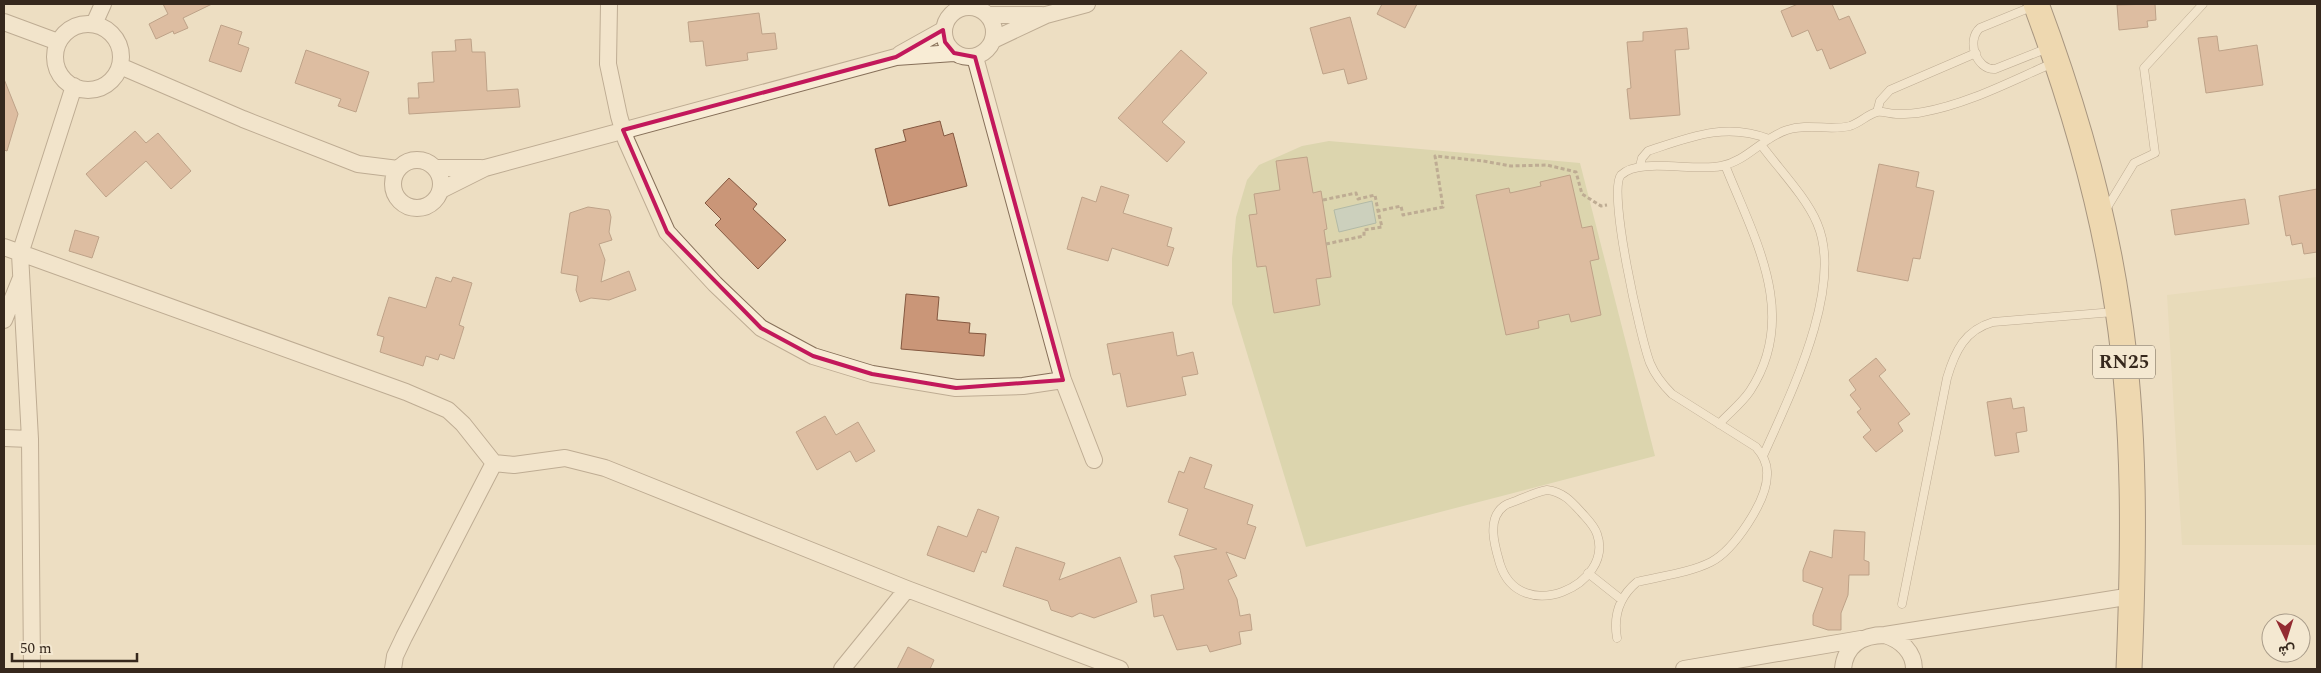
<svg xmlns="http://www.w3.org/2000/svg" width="2321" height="673" viewBox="0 0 2321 673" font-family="Spectral,Vazirmatn,serif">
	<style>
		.farmland { fill: #e2d7af }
		.green { fill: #c7ca96 }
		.water { fill: #a4bfb6; stroke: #6b8d83 }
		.building { fill: #ca9678; stroke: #845840 }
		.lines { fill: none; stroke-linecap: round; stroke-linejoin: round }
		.service-casing { stroke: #866f59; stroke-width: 9 }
		.minor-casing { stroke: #866f59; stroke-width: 18 }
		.primary-casing { stroke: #543e2e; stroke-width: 27 }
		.path { stroke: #866f59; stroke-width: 3; stroke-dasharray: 4 2.5; stroke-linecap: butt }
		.service { stroke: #f8ecd5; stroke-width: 8 }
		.minor { stroke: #f8ecd5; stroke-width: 16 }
		.primary { stroke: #f0d19a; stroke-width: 25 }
		.marked { fill: none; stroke: #c2185b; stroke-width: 4; stroke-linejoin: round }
		.labels { text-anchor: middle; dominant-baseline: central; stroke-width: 5; stroke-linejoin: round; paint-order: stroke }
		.shield { fill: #f4e8d1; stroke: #6f6253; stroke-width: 1 }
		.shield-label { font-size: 19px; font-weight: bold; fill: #36281d }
	</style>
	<rect width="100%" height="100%" fill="#eddec2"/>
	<path class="farmland" d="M 2317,277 L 2317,545 L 2182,545 L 2167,295 Z"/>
	<path class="green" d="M 1329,141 L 1580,163 L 1655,456 L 1306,547 L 1232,304 L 1232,258 L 1236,217 L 1247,180 L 1259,165 L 1302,146 Z"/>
	<path class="water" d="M 1372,201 L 1376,223 L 1339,232 L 1334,210 Z"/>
	<path class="building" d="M 163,4 L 212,4 L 183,18 L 188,28 L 174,34 L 173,31 L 156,39 L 149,24 L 168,14 Z
		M 1382,4 L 1417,4 L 1405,28 L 1377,14 Z
		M 1798,4 L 1832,4 L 1839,20 L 1849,16 L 1866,53 L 1830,69 L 1822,49 L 1817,51 L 1808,30 L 1792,37 L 1781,11 Z
		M 2155,4 L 2156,20 L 2147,21 L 2148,27 L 2119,30 L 2117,5 Z
		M 759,13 L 762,34 L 775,33 L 777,49 L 747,53 L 748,60 L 706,66 L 703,41 L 690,42 L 688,22 Z
		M 1350,17 L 1367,79 L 1348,84 L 1344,69 L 1323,74 L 1310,28 Z
		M 221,25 L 242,32 L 238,44 L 249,48 L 241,72 L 209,61 Z
		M 1687,28 L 1689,49 L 1675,50 L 1680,115 L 1630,119 L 1627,89 L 1631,88 L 1627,42 L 1643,41 L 1643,32 Z
		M 2217,36 L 2219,51 L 2257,45 L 2263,85 L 2206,93 L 2198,38 Z
		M 471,39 L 472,52 L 485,52 L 487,91 L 518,89 L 520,107 L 409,114 L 408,98 L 419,98 L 418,83 L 434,82 L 432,52 L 456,51 L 455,40 Z
		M 306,50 L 369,72 L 356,112 L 338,106 L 341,99 L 295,83 Z
		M 1181,50 L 1207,73 L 1162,122 L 1185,142 L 1167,162 L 1118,118 Z
		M 4,79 L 18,114 L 7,151 L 4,150 Z
		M 940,121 L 944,136 L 953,133 L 967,186 L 889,206 L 875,149 L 906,141 L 903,130 Z
		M 135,131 L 146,143 L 158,133 L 191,171 L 171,189 L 146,161 L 106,197 L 86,174 Z
		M 1307,157 L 1313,193 L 1321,191 L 1327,229 L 1324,230 L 1331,277 L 1316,279 L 1320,305 L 1274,313 L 1266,266 L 1257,267 L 1249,215 L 1257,214 L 1254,194 L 1280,190 L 1276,161 Z
		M 1879,164 L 1919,172 L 1916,187 L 1934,191 L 1920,259 L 1913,258 L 1908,281 L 1857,271 Z
		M 1570,175 L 1582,228 L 1592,226 L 1599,259 L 1590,261 L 1601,315 L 1571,322 L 1569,314 L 1538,321 L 1539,328 L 1506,335 L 1476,195 L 1509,188 L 1510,193 L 1541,186 L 1540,182 Z
		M 729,178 L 757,204 L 753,209 L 786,240 L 758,269 L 715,225 L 721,219 L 705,203 Z
		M 1101,186 L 1129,195 L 1123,213 L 1172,228 L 1167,246 L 1174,248 L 1168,266 L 1112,248 L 1108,261 L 1067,249 L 1082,197 L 1096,202 Z
		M 2317,189 L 2317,252 L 2304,254 L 2302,243 L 2292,245 L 2290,235 L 2286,236 L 2279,196 Z
		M 2245,199 L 2249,224 L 2175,235 L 2171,210 Z
		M 588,207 L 609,210 L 611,217 L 609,232 L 612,240 L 599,244 L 605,260 L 601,282 L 629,271 L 636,290 L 609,300 L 591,298 L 580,302 L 576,290 L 578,276 L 561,273 L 570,213 Z
		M 75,230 L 99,237 L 92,258 L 69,251 Z
		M 436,277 L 451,282 L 453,277 L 472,283 L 459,325 L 464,327 L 454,359 L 440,354 L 438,360 L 426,356 L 423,366 L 380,352 L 384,337 L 377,335 L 389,297 L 426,308 Z
		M 906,294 L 939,297 L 937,320 L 970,323 L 969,333 L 986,334 L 984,356 L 901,349 Z
		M 1173,332 L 1177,356 L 1193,352 L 1198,374 L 1182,377 L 1186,395 L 1127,407 L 1120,373 L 1113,375 L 1107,344 Z
		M 1876,358 L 1886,370 L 1879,376 L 1910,414 L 1898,423 L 1903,431 L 1876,452 L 1863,437 L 1871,430 L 1857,412 L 1861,409 L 1850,395 L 1856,390 L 1849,380 Z
		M 2011,398 L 2013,409 L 2024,407 L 2027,431 L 2016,433 L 2019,452 L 1995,456 L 1987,402 Z
		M 825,416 L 836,435 L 858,422 L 875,451 L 856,462 L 850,451 L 817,470 L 796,432 Z
		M 1190,457 L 1212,465 L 1204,488 L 1253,505 L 1247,524 L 1256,527 L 1245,559 L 1226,552 L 1237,576 L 1228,580 L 1237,599 L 1240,616 L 1250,614 L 1252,630 L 1239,632 L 1241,644 L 1210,652 L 1207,645 L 1177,650 L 1163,615 L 1154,617 L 1151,595 L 1184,589 L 1180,569 L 1174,556 L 1217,549 L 1179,535 L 1188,509 L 1168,502 L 1179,471 L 1184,473 Z
		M 978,509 L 999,517 L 986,553 L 982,551 L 974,572 L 927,555 L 938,526 L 967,537 Z
		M 1834,530 L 1865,532 L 1864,560 L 1869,562 L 1869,575 L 1849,575 L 1848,595 L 1841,613 L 1841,630 L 1828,630 L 1813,625 L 1813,615 L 1823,588 L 1803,581 L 1803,570 L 1810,551 L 1832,558 Z
		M 1016,547 L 1065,563 L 1059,580 L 1120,557 L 1137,602 L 1094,618 L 1080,613 L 1072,617 L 1051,610 L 1048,601 L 1003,586 Z
		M 908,647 L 934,660 L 930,669 L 897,669 Z"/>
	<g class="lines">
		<defs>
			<path id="service" d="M 2034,6 L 1980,28 C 1966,40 1976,70 1995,69 L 2048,48
				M 1877,112 L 1880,101 L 1890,90 L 1976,53
				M 1762,146 C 1779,169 1806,197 1817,223 C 1845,287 1789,397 1763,456
				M 1640,166 L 1642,158 L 1648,151 C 1690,137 1726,122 1769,139
				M 2105,211 L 2134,163 L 2155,153 L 2144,68 L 2203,4
				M 1719,424 C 1729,413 1742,403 1750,391 C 1800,315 1754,238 1725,165
				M 1547,490 C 1563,492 1571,501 1581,512 C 1587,519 1594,525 1597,534 C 1615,585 1520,627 1500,564 C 1495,547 1486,519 1504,506 C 1508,503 1514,502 1518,500 C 1528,496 1537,492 1547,490 Z
				M 1588,573 L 1622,600
				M 1902,604 L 1947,378 C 1955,351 1965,330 1993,322 L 2114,312
				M 1617,638 C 1613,615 1619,597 1637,582 C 1661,576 1689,573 1711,562 C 1734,550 1767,501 1767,475 C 1768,464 1763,455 1756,447 L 1672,394 C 1663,385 1655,375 1650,363 C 1641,340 1607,190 1621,175 C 1639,157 1695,172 1721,166 C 1747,161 1762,138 1787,130 C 1808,123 1830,131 1850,126 C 1860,123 1868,114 1877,112 C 1883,111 1890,114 1896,114 C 1905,114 1914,114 1923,112 C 1968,104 2011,81 2053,63"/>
			<path id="minor" d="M 609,4 L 608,64 L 619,116 L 626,140 L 667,232 L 715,284 L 761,328 L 813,356 L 872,374 L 956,388 L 1023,386 L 1063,380
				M944 32a25 25 0 1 1 50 0a25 25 0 1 1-50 0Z
				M 989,15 L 1042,15
				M 4,22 L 58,42
				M 94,24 L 103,4
				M55 57a33 33 0 1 1 66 0a33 33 0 1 1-66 0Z
				M 993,40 L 1046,15 L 1087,4
				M 900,54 L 943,30
				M 975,57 L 1063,380 L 1094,460
				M 120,66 L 243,119 L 358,164 L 398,169
				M393 184a24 24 0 1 1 48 0a24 24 0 1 1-48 0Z
				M 436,168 L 481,168
				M 441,190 L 485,168 L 896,57 L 954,53
				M 4,247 L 406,392 L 448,410 L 463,424 L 494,463 L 514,465 L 565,458 L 605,468 L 907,589 L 1120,669
				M 4,320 L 21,278
				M 4,438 L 30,439
				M 1885,635 C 1901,640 1914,652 1914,669
				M 32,669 L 30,439 L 20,254 L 74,86
				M 393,669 L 395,656 L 404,637 L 494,463
				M 842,669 L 907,589
				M 1684,669 L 1861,639
				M 1843,669 C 1845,645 1863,635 1885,635 L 2132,596"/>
			<path id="primary" d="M 2036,4 C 2073,103 2103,205 2118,310 C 2136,428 2134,550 2129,669"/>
		</defs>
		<use href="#service" class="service-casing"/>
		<use href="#minor" class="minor-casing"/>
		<use href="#primary" class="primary-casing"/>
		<path class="path" d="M 1323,200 L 1356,193 L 1358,199 L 1375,195 L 1378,211
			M 1326,244 L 1364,236 L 1364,230 L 1382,227 L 1378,211 L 1401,206 L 1403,215 L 1443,207 L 1435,156 L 1483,161 L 1511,166 L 1547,165 L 1576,172 L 1582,194 L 1601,206 L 1607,205"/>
		<use href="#service" class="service"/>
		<use href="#minor" class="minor"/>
		<use href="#primary" class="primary"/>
	</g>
	<path d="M0 0H2321V673H0ZM 943,30 L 945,42 L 954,53 L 975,57 L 1063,380 L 956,388 L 872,374 L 813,356 L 761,328 L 667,232 L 623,130 L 896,57 Z" fill="#eddec2" fill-opacity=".55" fill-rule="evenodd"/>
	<path class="marked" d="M 943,30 L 945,42 L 954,53 L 975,57 L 1063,380 L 956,388 L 872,374 L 813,356 L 761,328 L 667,232 L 623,130 L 896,57 Z"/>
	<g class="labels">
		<rect class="shield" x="2093" y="345.5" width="62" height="33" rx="4"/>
		<g class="shield-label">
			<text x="2124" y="362">RN25</text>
		</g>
	</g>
	<rect width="2321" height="673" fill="none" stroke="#36281d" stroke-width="10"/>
	<g transform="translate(2286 638) rotate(176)"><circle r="24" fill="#f4e8d1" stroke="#a89b89"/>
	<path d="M0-4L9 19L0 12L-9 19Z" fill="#932b31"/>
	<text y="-8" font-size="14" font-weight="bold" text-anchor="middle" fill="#36281d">ش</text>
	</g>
	<path d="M12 653v8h125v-8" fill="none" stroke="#36281d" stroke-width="2.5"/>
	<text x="20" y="653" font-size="15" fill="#36281d" stroke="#f4e8d1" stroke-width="4" paint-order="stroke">50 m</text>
</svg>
